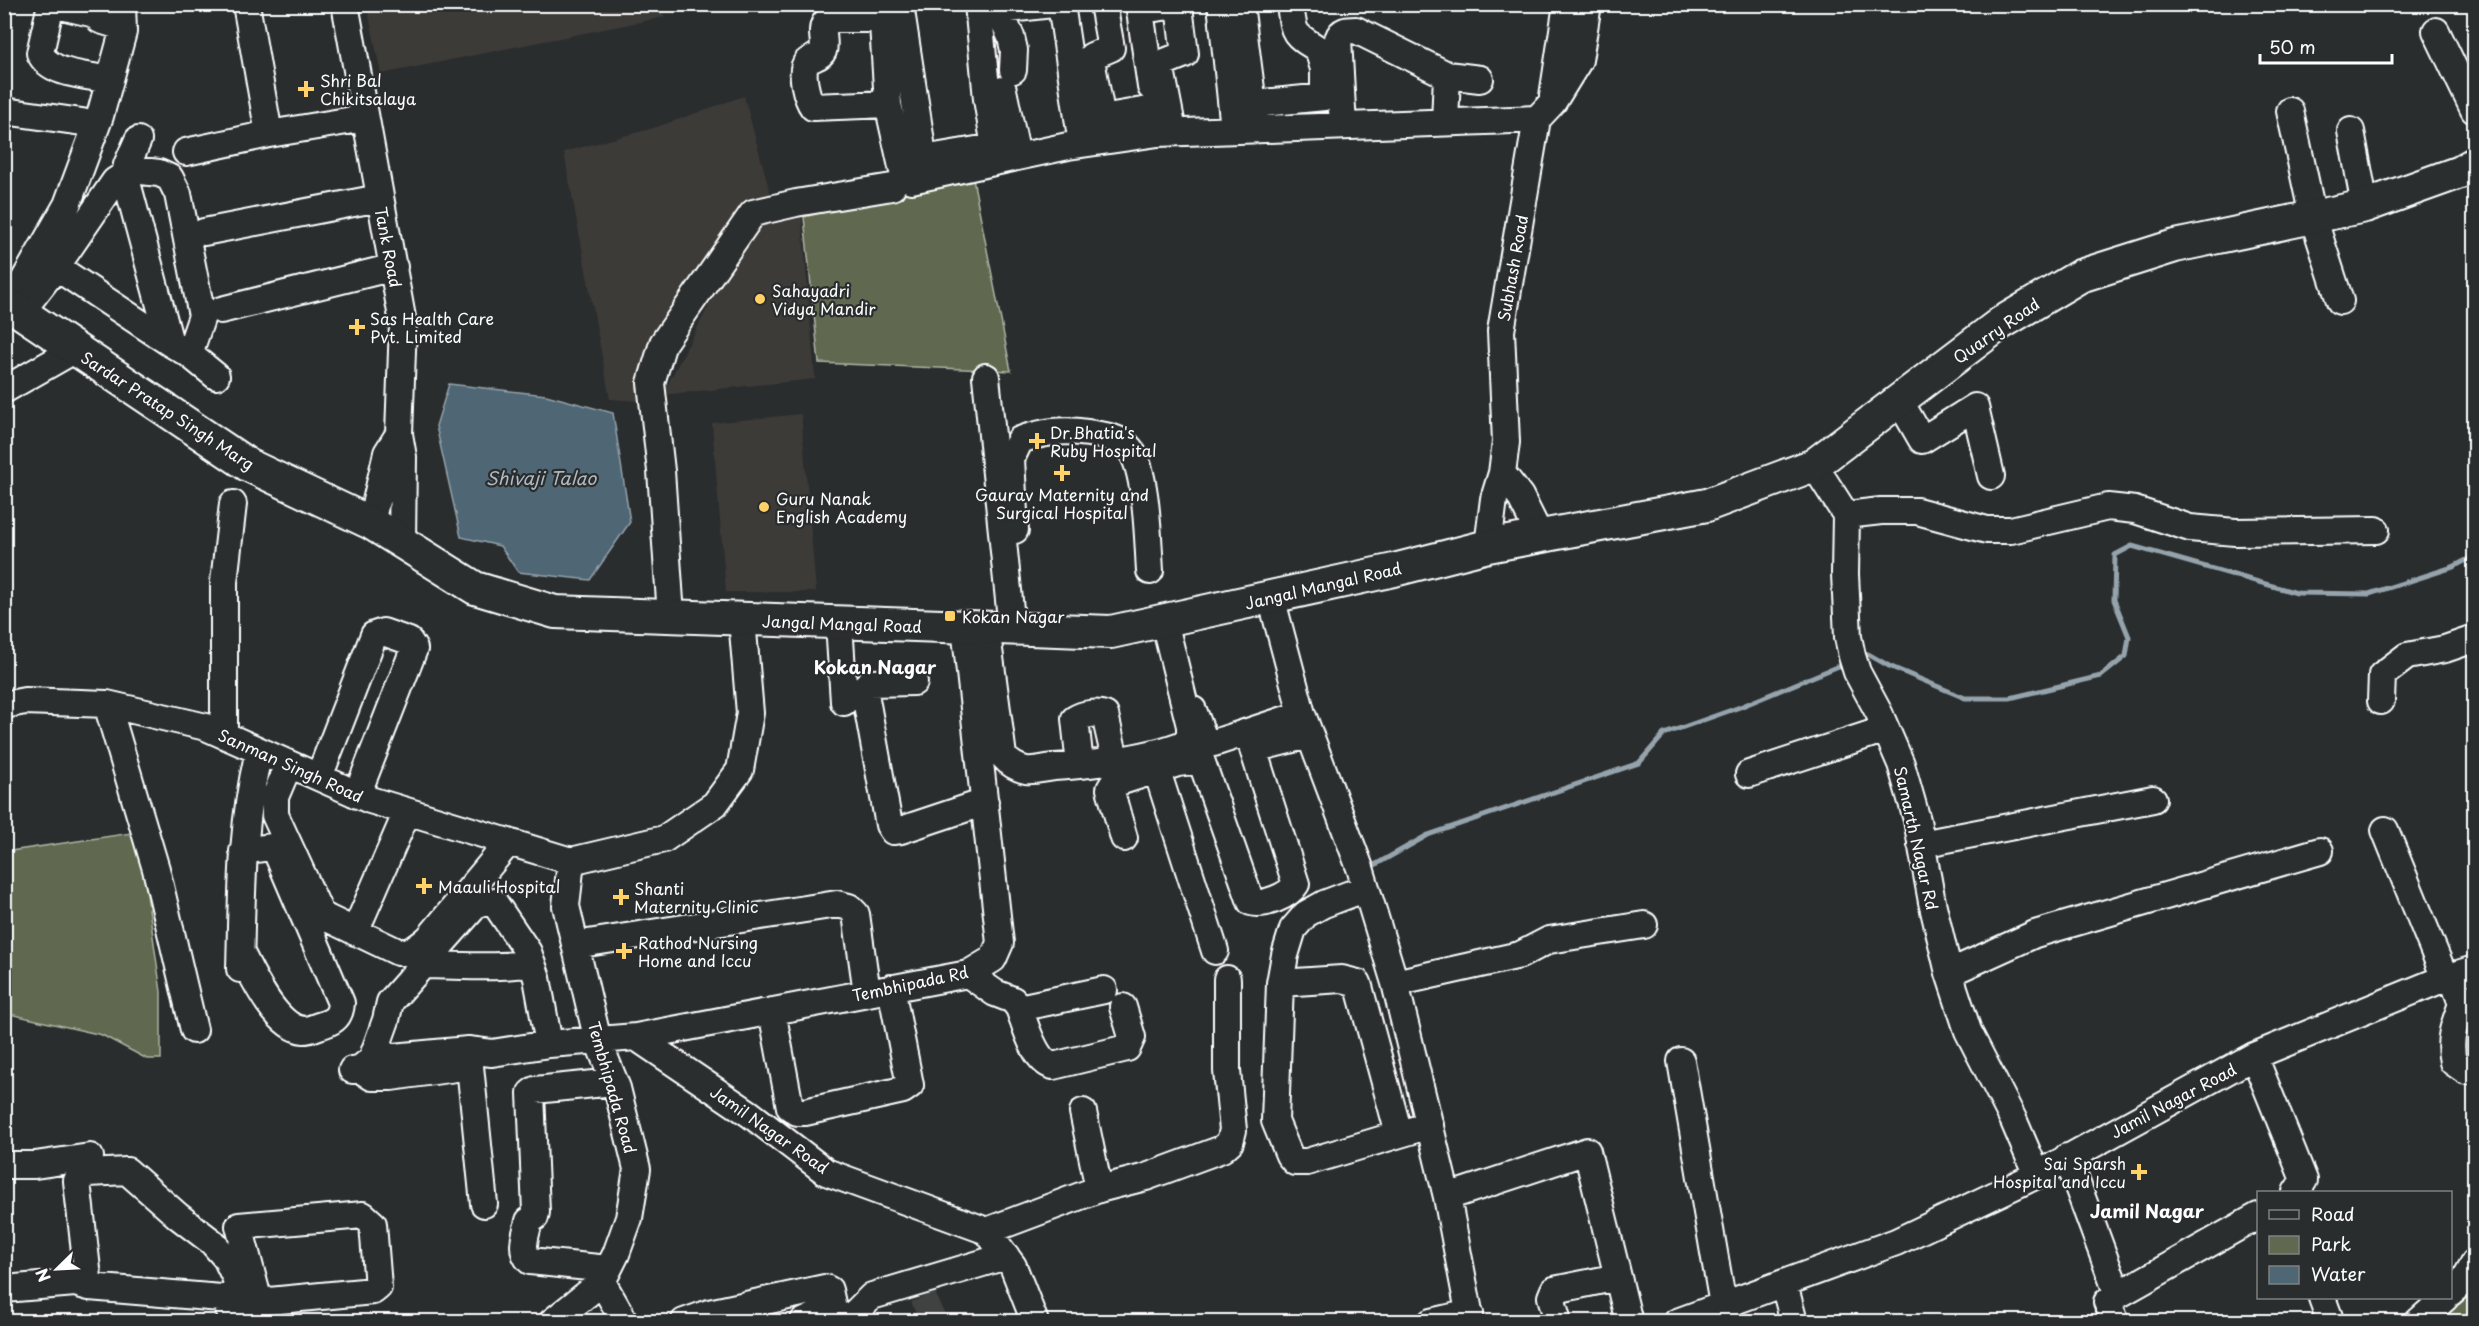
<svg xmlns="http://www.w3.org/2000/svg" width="2479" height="1326" viewBox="0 0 2479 1326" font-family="'Playpen Sans',sans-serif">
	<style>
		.built { fill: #3e3b39 }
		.green { fill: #60694f; stroke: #b0b4a7; stroke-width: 1.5 }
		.water { fill: #4f6674; stroke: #95a3ac; stroke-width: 1.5 }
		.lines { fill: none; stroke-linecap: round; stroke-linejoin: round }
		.stream { stroke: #95a3ac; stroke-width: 5 }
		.minor-tunnel { stroke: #3f4243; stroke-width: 26; stroke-dasharray: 26 13; stroke-linecap: butt }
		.minor-casing { stroke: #fff; stroke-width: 30 }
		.major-casing { stroke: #fff; stroke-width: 36 }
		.minor { stroke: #2a2d2e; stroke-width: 26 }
		.major { stroke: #2a2d2e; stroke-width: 32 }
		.poi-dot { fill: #ffd166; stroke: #2a2d2e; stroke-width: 2 }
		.labels { text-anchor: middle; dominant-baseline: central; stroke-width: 4.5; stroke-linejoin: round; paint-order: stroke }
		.poi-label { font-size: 16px; fill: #fff; stroke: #2a2d2e; text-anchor: start }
		.street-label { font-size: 16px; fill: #fff; stroke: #2a2d2e }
		.water-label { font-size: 18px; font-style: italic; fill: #b0bac0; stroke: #2a2d2e }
		.neighbourhood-label { font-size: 18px; font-weight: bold; fill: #fff; stroke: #2a2d2e }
	</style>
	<rect width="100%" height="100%" fill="#2a2d2e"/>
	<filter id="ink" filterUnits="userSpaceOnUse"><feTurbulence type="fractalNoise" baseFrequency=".0167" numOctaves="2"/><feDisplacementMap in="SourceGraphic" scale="12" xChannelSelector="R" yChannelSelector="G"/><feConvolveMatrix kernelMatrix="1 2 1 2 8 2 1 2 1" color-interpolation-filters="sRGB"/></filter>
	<g filter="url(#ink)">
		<path class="built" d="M 661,4 L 664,17 L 381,74 L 367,5 Z
			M 744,96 L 772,200 L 663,337 L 640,401 L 610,399 L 564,152 L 654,128 Z
			M 801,209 L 815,379 L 662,395 L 755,218 Z
			M 801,414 L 816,592 L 726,592 L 712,423 Z"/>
		<path class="green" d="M 972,174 L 1011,371 L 819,363 L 804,217 Z
			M 138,832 L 161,992 L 161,1059 L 147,1059 L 102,1035 L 5,1013 L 4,852 Z
			M 2468,1293 L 2474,1321 L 2434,1322 Z"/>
		<path class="water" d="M 449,384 L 546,395 L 613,413 L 630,522 L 590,580 L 518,572 L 500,546 L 461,537 L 436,426 Z"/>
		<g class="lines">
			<path class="stream" d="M 1860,657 L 1868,654 L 1889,666 L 1965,698 L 2010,698 L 2101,676 L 2126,656 L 2129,637 L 2114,600 L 2115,555 L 2132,546 L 2297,593 L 2369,594 L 2453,567 L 2474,556
				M 1373,866 L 1428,835 L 1639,763 L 1664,734 L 1740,707 L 1846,663"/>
			<path class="minor-tunnel" d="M 923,1297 L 934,1322"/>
			<defs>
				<path id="minor" d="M 51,4 L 40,53 C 50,75 88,75 110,80
					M 53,4 L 95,14 L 100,20 L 123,27
					M 246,4 L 269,134
					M 345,4 L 403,323 L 399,434 L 387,453 L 371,523
					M 900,4 L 926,175
					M 1061,4 L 1082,144
					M 1103,4 L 1111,48 L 1092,56 L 1091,60 L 1106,140
					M 1139,4 L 1151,87
					M 1152,4 L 1156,8 L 1177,5 L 1179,7 L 1185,54 L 1160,64 L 1173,131
					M 1221,4 L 1234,129
					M 1240,4 L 1256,128
					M 1290,4 C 1294,34 1292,33 1318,49 L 1324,69 L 1324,92
					M 834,19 L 880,19 L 883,24 L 888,104 L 813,107 C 807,99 799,71 807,62 C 812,57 820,58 823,51 C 826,42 820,32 825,23 Z
					M 2436,31 L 2474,110
					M 1013,70 L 1014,50 L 1011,37 L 1001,14 L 1002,10 L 1052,4
					M 1003,90 L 1017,156
					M 1553,96 L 1567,4
					M 888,104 L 904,176 L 911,180 L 1068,146 L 1158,133 L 1537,119
					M 1253,104 L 1324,97
					M 4,111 L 82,122 L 96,127
					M 2290,111 L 2313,217 L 2340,301
					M 1102,118 L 1154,109
					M 1445,122 L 1447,75
					M 1343,126 L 1338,39 C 1341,30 1347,30 1356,30 L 1447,75 L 1480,79
					M 2351,131 L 2365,206
					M 138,140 L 127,165 L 125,175 L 170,343 L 189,354
					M 186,152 L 269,134 L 365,118
					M 923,159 L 988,148 L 992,147 L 994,141 L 987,99 L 978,4
					M 204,232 L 379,198
					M 56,267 L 115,181 L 133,170 L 159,173 L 170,178 L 178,194 L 202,316 L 189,354 L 216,376
					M 10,305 L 67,205 L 100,116 L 123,32 L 122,4
					M 221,310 L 394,267
					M 21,312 L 56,267 L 170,343
					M 986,377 L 1012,629
					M 4,390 L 76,349
					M 1899,400 L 1922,440 L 1975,407 L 1991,476
					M 399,434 L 403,457 L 402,542
					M 1814,465 L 1846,515 L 1845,574 L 1848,637 L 1852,656 L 1857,672 L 1879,713 L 1901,764 L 1917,820 L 1932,902 L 1949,973 L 1968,1031 L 2013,1119 L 2037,1175
					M 1502,473 L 1520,496 L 1540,536
					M 1846,515 L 1881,511 L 1917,511 L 1987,530 L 2011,530 L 2108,507 L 2135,510 L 2190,528 L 2235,532 L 2376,530
					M 1003,531 L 1015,530 L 1011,459 L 1020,440 C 1043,432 1063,429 1088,433 C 1101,435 1121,437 1130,449 C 1147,471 1148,542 1150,571
					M 1488,546 L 1494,499 L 1502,473 L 1506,442 L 1501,331 L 1537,119 L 1553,102 L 1579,60 L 1588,4
					M 1271,597 L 1302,714 L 1360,868 L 1395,983 L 1447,1197 L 1471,1322
					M 671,616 L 661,471 L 651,383 L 663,343 L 753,213 L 796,203 L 892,187
					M 839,623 L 844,702
					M 986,627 L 1003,756 C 1009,763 1016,768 1026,770 C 1035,771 1045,768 1054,767 C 1092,765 1157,757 1190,741 L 1190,726 L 1164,621
					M 914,682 L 869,683 L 864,688 L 889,825 L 893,831 L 901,830 L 985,802
					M 2381,701 L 2382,675 L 2407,656 L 2445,649 L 2474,639
					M 107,704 L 156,869 L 194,1030
					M 4,705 L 25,701 L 107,704 L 206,727 L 370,800 L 571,861 L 664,839 L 715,804 L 740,770 L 750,713 L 742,619
					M 1193,710 L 1204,739 L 1214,743 L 1302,714
					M 224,735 L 224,582 L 233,504
					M 289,764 L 275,797 L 275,815 L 320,913 L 327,918 L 398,952 C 412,953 418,947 428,939 L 509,842
					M 1080,765 L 1075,719 C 1083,714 1096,712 1105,715 L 1115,759
					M 1157,771 L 1215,951
					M 1749,774 L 1886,729
					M 319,777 L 374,635 L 383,632 L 409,641 L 414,649 L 357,795
					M 2385,830 L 2445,978
					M 1124,838 L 1110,789 L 1113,784 L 1178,763 L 1201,760 L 1251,902 C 1264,906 1289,896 1296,884 L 1253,749 L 1309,735
					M 1921,844 L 2153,799
					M 1366,888 L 1324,904 L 1306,914 L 1293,929 L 1285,955 L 1280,983 L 1275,1121 L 1289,1155 L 1295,1162 L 1307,1162 L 1430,1125
					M 355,932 L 407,812
					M 575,945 L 837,904 L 849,907 L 856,914 L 867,993
					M 241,953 C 252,975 276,1028 304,1030 C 310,1030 317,1026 322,1025 C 335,1021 340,1016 341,1003 L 277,853 L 271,847 L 243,851
					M 422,965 C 459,965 496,969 532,963
					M 240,969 C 242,896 241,823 259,752
					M 1949,973 L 2035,934 L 2320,851
					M 968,974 L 995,993 L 1013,1000 L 1019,1008 L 1104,990
					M 2452,976 L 2462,1004 C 2454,1025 2448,1040 2453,1062 L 2466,1071
					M 1280,983 L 1342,979 L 1358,983 L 1399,1134
					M 1395,983 L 1520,955 L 1549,940 L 1644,925
					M 1019,1008 C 1026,1026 1034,1061 1053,1066 L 1127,1048 L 1132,1037 L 1123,1007
					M 772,1011 L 790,1107 L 797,1112 L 805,1112 L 903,1090 L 910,1085 L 891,988
					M 636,1037 L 968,974 L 993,959 L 1000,943 L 965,627
					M 2254,1056 L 2304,1180 L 2296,1192
					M 372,1059 L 386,1020 L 390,1002 L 475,906 L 487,901 L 494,902 L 528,952 L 537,978 L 549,1044
					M 1681,1061 L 1723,1305
					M 470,1066 L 484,1204
					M 360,1069 L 372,1077 L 391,1077 L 470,1066
					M 352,1070 L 360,1069 L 372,1059 L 468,1050 L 492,1053 L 549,1044 L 636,1037 L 750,1114 L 826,1172 L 987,1231 L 1013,1266 L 1035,1322
					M 2067,1157 L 2118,1295 L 2107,1302 L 2116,1322
					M 4,1165 L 35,1165 L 90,1157
					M 1099,1189 L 1146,1177 L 1222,1149 L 1230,1142 L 1233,1130 L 1227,1071 L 1227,979
					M 1447,1197 L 1587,1151 L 1629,1322
					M 987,1231 L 1099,1189 L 1083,1112
					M 608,1269 L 530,1261 C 519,1250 526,1235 529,1221 L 535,1217 L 536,1212 L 531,1093 L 535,1090 L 614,1082
					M 602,1282 L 625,1322
					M 1784,1284 L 1794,1322
					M 4,1289 L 75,1283 L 89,1287 L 233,1299 L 237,1281 L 226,1258 L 212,1242 L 178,1216 L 127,1171 L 88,1173 L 77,1181 L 89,1287
					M 2450,1293 L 2464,1281 L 2474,1263
					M 2118,1295 L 2258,1216
					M 2322,1298 L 2329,1317
					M 229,1310 L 259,1302 L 373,1291 L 378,1287 L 373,1224 L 363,1215 L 239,1226 L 259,1302
					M 552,1322 L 602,1282 L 616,1254 L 629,1218 L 637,1169 L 617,1088 L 598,1041 L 566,906 L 571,861
					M 684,1322 L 709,1313 L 825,1288 L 829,1290 L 833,1308 L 803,1322
					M 839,1322 L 852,1316 L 872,1296 L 1006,1256
					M 1431,1322 L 1470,1313
					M 1558,1322 L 1551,1297 L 1554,1290 L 1618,1277
					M 1677,1322 L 1896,1242 L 2037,1175 L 2254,1056 L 2445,978 L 2474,969
					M 2418,1322 L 2445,1298"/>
				<path id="major" d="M 4,301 L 248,465 L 371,523 L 475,588 L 555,612 L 1111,632 L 1394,570 L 1488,546 L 1707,505 L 1814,465 L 2001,323 L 2080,276 L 2175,246 L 2365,206 L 2460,172 L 2474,164"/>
			</defs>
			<use href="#minor" class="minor-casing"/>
			<use href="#major" class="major-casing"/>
			<use href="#minor" class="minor"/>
			<use href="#major" class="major"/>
		</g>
	</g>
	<g class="poi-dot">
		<path d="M303 80h6v6h6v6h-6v6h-6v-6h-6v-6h6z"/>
		<circle cx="760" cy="299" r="6"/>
		<path d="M354 318h6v6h6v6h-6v6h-6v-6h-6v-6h6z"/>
		<path d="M1034 432h6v6h6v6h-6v6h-6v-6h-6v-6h6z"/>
		<path d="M1059 464h6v6h6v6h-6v6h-6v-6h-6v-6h6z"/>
		<circle cx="764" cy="507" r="6"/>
		<rect x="944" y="610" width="12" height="12" rx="3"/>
		<path d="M421 877h6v6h6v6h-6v6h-6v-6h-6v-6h6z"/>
		<path d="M618 888h6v6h6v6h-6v6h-6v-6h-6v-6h6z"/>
		<path d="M621 942h6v6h6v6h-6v6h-6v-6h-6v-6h6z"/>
		<path d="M2136 1163h6v6h6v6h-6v6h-6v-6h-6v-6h6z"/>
	</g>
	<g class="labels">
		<g class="poi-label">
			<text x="320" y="80">Shri Bal<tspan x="320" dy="18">Chikitsalaya</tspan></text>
			<text x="772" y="290">Sahayadri<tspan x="772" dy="18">Vidya Mandir</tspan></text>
			<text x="370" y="318">Sas Health Care<tspan x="370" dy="18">Pvt. Limited</tspan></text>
			<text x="1050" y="432">Dr.Bhatia's<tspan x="1050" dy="18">Ruby Hospital</tspan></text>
			<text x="1062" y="494" text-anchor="middle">Gaurav Maternity and<tspan x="1062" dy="18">Surgical Hospital</tspan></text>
			<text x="776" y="498">Guru Nanak<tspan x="776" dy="18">English Academy</tspan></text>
			<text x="962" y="616">Kokan Nagar</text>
			<text x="438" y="886">Maauli Hospital</text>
			<text x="634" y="888">Shanti<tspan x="634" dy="18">Maternity Clinic</tspan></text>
			<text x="638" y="942">Rathod Nursing<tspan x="638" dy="18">Home and Iccu</tspan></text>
			<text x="2126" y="1163" text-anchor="end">Sai Sparsh<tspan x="2126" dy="18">Hospital and Iccu</tspan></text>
		</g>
		<g class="street-label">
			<text transform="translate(389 247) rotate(79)">Tank Road</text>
			<text transform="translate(1512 268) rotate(-80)">Subhash Road</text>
			<text transform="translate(1996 330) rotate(-35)">Quarry Road</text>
			<text transform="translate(168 410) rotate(33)">Sardar Pratap Singh Marg</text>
			<text transform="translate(1323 585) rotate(-13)">Jangal Mangal Road</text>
			<text transform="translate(842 623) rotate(2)">Jangal Mangal Road</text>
			<text transform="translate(291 765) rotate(24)">Sanman Singh Road</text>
			<text transform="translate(1917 838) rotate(77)">Samarth Nagar Rd</text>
			<text transform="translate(910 983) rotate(-12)">Tembhipada Rd</text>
			<text transform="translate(613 1087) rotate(74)">Tembhipada Road</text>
			<text transform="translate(2173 1100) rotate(-28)">Jamil Nagar Road</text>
			<text transform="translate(770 1129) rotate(35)">Jamil Nagar Road</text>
		</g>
		<g class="water-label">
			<text x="541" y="477">Shivaji Talao</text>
		</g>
		<g class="neighbourhood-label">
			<text x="875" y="666">Kokan Nagar</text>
			<text x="2147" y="1210">Jamil Nagar</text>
		</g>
	</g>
	<rect width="2479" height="1326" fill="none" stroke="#2a2d2e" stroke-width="24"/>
	<rect x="12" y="12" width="2455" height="1302" fill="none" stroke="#fff" stroke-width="2" filter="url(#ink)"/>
	<rect x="2257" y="1191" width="195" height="108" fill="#2a2d2e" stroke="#7f8182" stroke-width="1.5"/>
	<rect x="2269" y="1210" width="30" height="9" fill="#2a2d2e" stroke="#7f8182" stroke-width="1.5"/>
	<text x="2311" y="1221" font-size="18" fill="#ffffff">Road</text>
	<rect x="2269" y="1236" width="30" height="18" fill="#60694f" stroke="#7f8182" stroke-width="1.5"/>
	<text x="2311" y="1251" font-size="18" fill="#ffffff">Park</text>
	<rect x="2269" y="1266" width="30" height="18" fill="#4f6674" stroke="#7f8182" stroke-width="1.5"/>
	<text x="2311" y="1281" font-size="18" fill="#ffffff">Water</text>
	<g transform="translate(57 1269) rotate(246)" stroke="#2a2d2e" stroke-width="4.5" paint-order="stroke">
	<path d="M0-4.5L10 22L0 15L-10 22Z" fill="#ffffff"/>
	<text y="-9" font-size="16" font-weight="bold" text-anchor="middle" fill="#ffffff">N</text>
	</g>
	<path d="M2260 54v9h132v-9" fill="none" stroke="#ffffff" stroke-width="3"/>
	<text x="2269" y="54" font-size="18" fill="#ffffff" stroke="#2a2d2e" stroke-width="4.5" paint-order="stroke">50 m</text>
</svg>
